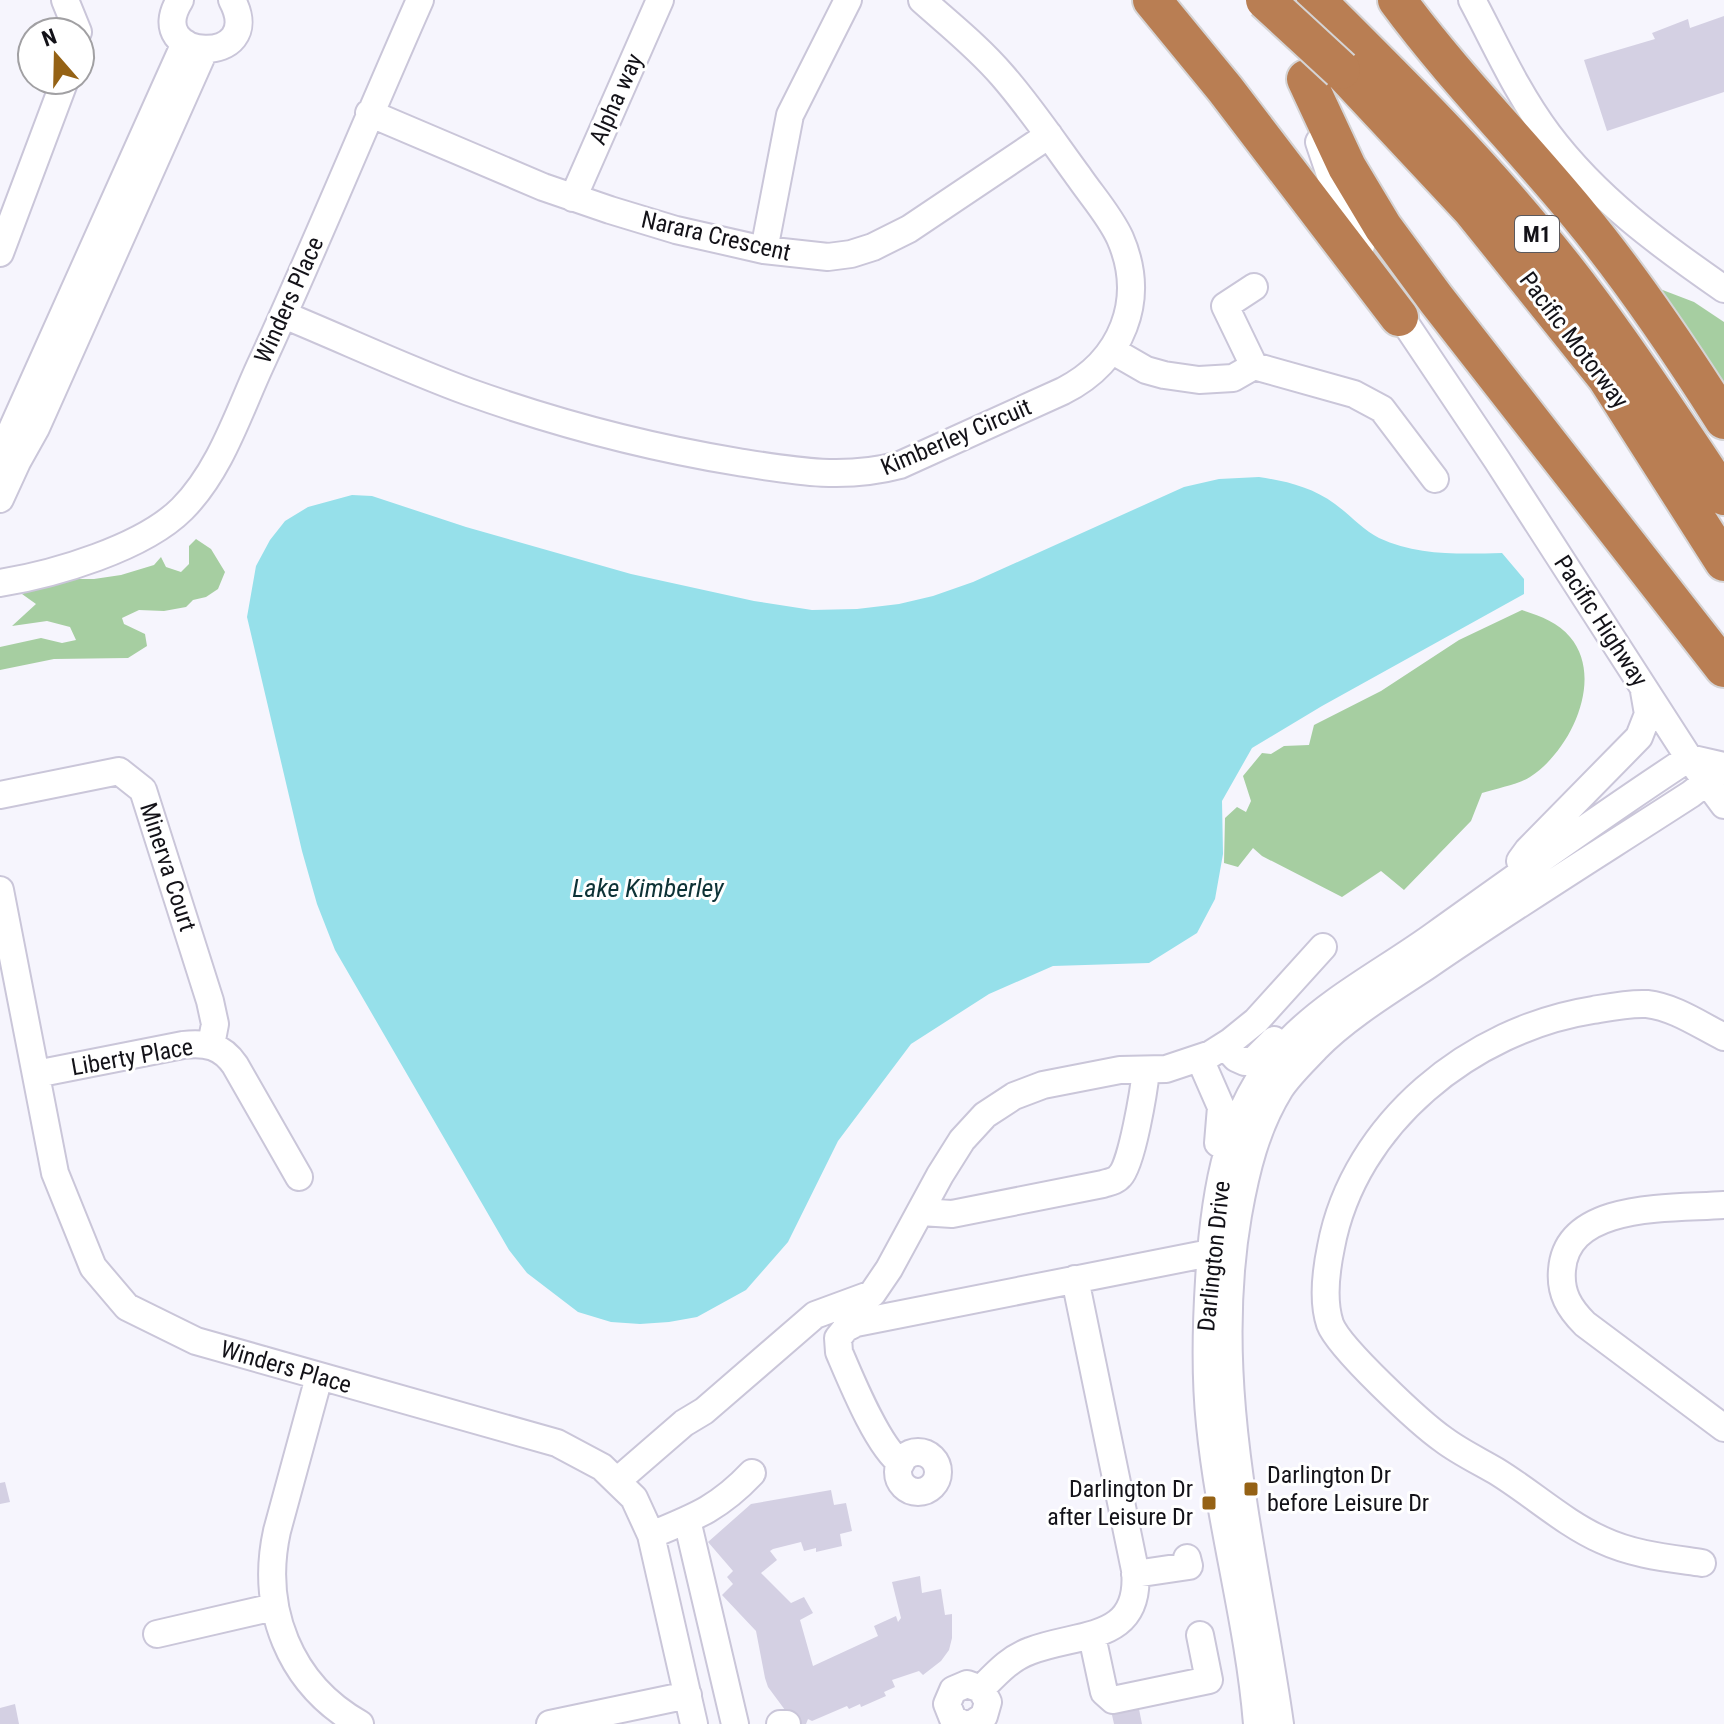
<svg xmlns="http://www.w3.org/2000/svg" width="1724" height="1724" viewBox="0 0 1724 1724" font-family="'Roboto Condensed',sans-serif">
	<style>
		.forest { fill: #a6cea1 }
		.water { fill: #96e0ea }
		.building { fill: #d4d0e3 }
		.lines { fill: none; stroke-linecap: round; stroke-linejoin: round }
		.minor-casing { stroke: #cac6d9; stroke-width: 30 }
		.highway-casing { stroke: #d5d4d5; stroke-width: 42 }
		.minor { stroke: #fff; stroke-width: 26 }
		.highway { stroke: #b97e53; stroke-width: 38 }
		.highway-bridge-casing { stroke: #d5d4d5; stroke-width: 42; stroke-linecap: butt }
		.highway-bridge { stroke: #b97e53; stroke-width: 38 }
		.poi-dot { fill: #956215; stroke: #fff; stroke-width: 3 }
		.labels { text-anchor: middle; dominant-baseline: central; stroke-width: 6; stroke-linejoin: round; paint-order: stroke }
		.shield { fill: #fff; stroke: #5a595d; stroke-width: 2 }
		.shield-label { font-size: 22px; font-weight: bold; fill: #131218 }
		.street-label { font-size: 24px; fill: #131218; stroke: #fff }
		.poi-label { font-size: 24px; fill: #131218; stroke: #fff; text-anchor: start }
		.water-label { font-size: 26px; font-style: italic; fill: #0d3236; stroke: #fff }
	</style>
	<rect width="100%" height="100%" fill="#f6f5fd"/>
	<path class="forest" d="M 1660,289 L 1694,302 L 1724,322 L 1724,387 Z
		M 196,539 L 211,549 L 225,572 L 218,589 L 206,597 L 193,600 L 186,607 L 164,611 L 139,610 L 122,618 L 124,624 L 145,634 L 147,646 L 128,658 L 54,659 L 0,670 L 0,647 L 41,638 L 62,643 L 76,640 L 70,627 L 47,621 L 12,626 L 36,604 L 22,594 L 58,579 L 94,579 L 121,575 L 154,565 L 161,557 L 166,567 L 181,572 L 189,564 L 189,546 Z
		M 1522,610 C 1540,616 1558,622 1570,637 C 1605,678 1571,751 1530,777 C 1517,785 1497,788 1482,793 L 1471,821 L 1404,890 L 1381,871 L 1342,897 L 1262,856 L 1253,848 L 1238,867 L 1224,863 L 1225,818 L 1237,807 L 1246,812 L 1251,801 L 1243,776 L 1262,753 L 1271,754 L 1284,746 L 1309,745 L 1314,725 L 1381,691 L 1459,640 Z"/>
	<path class="water" d="M 1259,477 C 1286,481 1312,487 1335,504 C 1349,514 1363,530 1379,538 C 1418,556 1460,554 1502,553 L 1524,579 L 1524,594 L 1322,706 L 1252,748 L 1222,801 L 1223,854 L 1215,899 L 1197,933 L 1149,963 L 1053,966 L 989,994 L 911,1044 L 838,1141 L 788,1242 L 746,1290 L 697,1317 L 669,1322 L 640,1324 L 611,1322 L 578,1312 L 527,1273 L 509,1250 L 335,950 L 317,904 L 302,851 L 247,617 L 256,566 L 270,540 L 285,521 L 308,507 L 352,495 L 372,496 L 466,527 L 631,574 L 754,601 L 812,610 L 857,609 L 899,604 L 933,596 L 973,582 L 1184,487 L 1219,479 Z"/>
	<path class="building" d="M 1724,16 L 1724,92 L 1607,131 L 1584,60 L 1655,39 L 1652,33 L 1688,19 L 1690,28 Z
		M 5,1482 L 10,1502 L 0,1504 L 0,1483 Z
		M 831,1490 L 834,1505 L 846,1503 L 852,1531 L 840,1534 L 842,1546 L 816,1552 L 816,1548 L 804,1551 L 801,1542 L 773,1549 L 770,1551 L 777,1560 L 761,1573 L 791,1603 L 804,1597 L 813,1613 L 800,1620 L 813,1666 L 878,1636 L 874,1626 L 896,1616 L 898,1622 L 901,1618 L 892,1582 L 920,1576 L 922,1593 L 941,1589 L 945,1615 L 952,1614 L 952,1638 L 949,1650 L 941,1661 L 923,1675 L 919,1671 L 892,1680 L 895,1687 L 884,1692 L 886,1696 L 861,1707 L 860,1704 L 849,1709 L 847,1706 L 812,1721 L 808,1719 L 806,1724 L 787,1724 L 785,1710 L 768,1687 L 765,1678 L 756,1631 L 722,1595 L 733,1584 L 727,1577 L 733,1571 L 708,1542 L 751,1504 Z
		M 15,1704 L 19,1724 L 0,1724 L 0,1708 Z
		M 1139,1709 L 1142,1724 L 1114,1724 L 1112,1715 Z"/>
	<g class="lines">
		<defs>
			<path id="minor" d="M 65,0 L 78,32
				M 180,0 C 141,62 268,68 232,0
				M 1472,0 C 1496,45 1517,93 1548,134 C 1596,198 1659,244 1724,289
				M 369,113 L 543,187 L 610,210 L 676,230 L 764,250 L 828,257 L 851,254 L 873,247 L 909,229 L 1049,135
				M 1319,142 L 1341,207 L 1361,246
				M 573,198 L 660,0
				M 764,250 L 790,115 L 848,0
				M 0,253 L 65,80
				M 1391,302 L 1497,460 L 1689,758 L 1724,805
				M 284,315 C 345,340 406,369 469,392 C 556,423 647,447 738,462 C 794,471 844,480 900,465 L 1063,391 C 1122,361 1147,300 1120,238 C 1110,216 1092,196 1079,177 C 1054,143 1030,107 1002,75 C 979,48 949,24 922,0
				M 1113,351 L 1146,370 L 1164,375 L 1199,380 L 1233,378 L 1254,366 L 1225,306 L 1254,287
				M 1254,366 L 1354,394 L 1382,409 L 1435,479
				M 0,456 L 185,43
				M 0,499 L 17,462 L 36,428 L 204,51
				M 0,583 C 55,574 143,548 182,509 C 220,471 238,414 260,366 C 316,245 366,122 420,0
				M 0,795 L 119,771 L 143,790 L 210,1001 L 215,1024 L 211,1045
				M 1520,861 L 1528,850 L 1639,737 L 1648,714 L 1644,691
				M 0,890 L 55,1173 L 93,1267 L 127,1307 L 196,1341 L 557,1443 L 602,1467 L 634,1498 L 651,1535 L 694,1724
				M 1225,1046 L 1236,1058 L 1245,1062 L 1255,1059 L 1274,1040
				M 1200,1059 L 1221,1107 L 1218,1143
				M 36,1074 L 183,1045 C 206,1042 222,1046 235,1065 L 299,1177
				M 1724,1205 C 1674,1209 1567,1201 1562,1270 C 1560,1293 1569,1308 1585,1324 L 1724,1428
				M 921,1212 L 952,1214 L 1103,1184 C 1109,1182 1116,1181 1120,1176 C 1132,1164 1144,1090 1146,1070
				M 319,1377 L 277,1531 C 260,1608 289,1684 360,1724
				M898 1472a20 20 0 1 1 40 0a20 20 0 1 1-40 0Z
				M 901,1463 C 878,1447 851,1380 839,1352 L 838,1338 L 846,1328 L 856,1323 L 1210,1253
				M 617,1481 L 684,1423 L 704,1411 L 815,1315 L 872,1294 L 889,1269 L 940,1175 L 962,1140 L 985,1115 L 1014,1096 L 1043,1085 L 1120,1070 L 1166,1069 L 1211,1054 L 1230,1042 L 1256,1021 L 1323,947
				M 687,1520 L 735,1724
				M 651,1535 C 695,1517 719,1508 752,1473
				M 1702,1563 C 1668,1558 1634,1555 1602,1540 C 1564,1523 1532,1493 1496,1471 C 1479,1461 1460,1452 1444,1440 C 1421,1424 1339,1348 1330,1324 C 1322,1300 1326,1271 1331,1247 C 1354,1123 1472,1029 1593,1010 C 1610,1007 1629,1003 1647,1004 C 1674,1007 1700,1025 1724,1037
				M 1135,1574 L 1189,1566 L 1187,1558
				M 157,1634 L 274,1607
				M 1092,1636 L 1104,1692 L 1113,1700 L 1209,1680 L 1200,1635
				M 981,1689 C 996,1674 1010,1658 1030,1651 C 1078,1632 1142,1643 1135,1570 L 1075,1279
				M 550,1724 L 688,1695
				M 780,1724 L 787,1724
				M 963,1724 L 953,1719 L 947,1704 L 953,1690 L 967,1684 L 981,1689 L 988,1702 L 984,1716 L 972,1724
				M 1257,1724 C 1249,1624 1220,1526 1210,1425 C 1205,1377 1206,1329 1209,1281 C 1214,1194 1226,1106 1290,1040 C 1331,998 1388,969 1436,934 C 1520,874 1603,814 1689,758 L 1724,766
				M 1280,1724 C 1256,1554 1208,1388 1238,1215 C 1246,1170 1256,1128 1280,1089 C 1289,1075 1304,1061 1316,1048 C 1346,1017 1391,990 1427,966 C 1514,906 1603,851 1691,794 L 1724,768"/>
			<path id="highway" d="M 1152,0 L 1225,89 L 1399,317
				M 1316,0 C 1392,76 1469,151 1537,234 C 1606,316 1664,407 1724,496
				M 1397,0 C 1453,76 1519,142 1579,215 C 1632,279 1679,349 1724,420
				M 1341,70 L 1472,210 L 1606,377 L 1724,562
				M 1306,79 L 1347,167 L 1383,227 L 1436,299 L 1724,668"/>
		</defs>
		<use href="#minor" class="minor-casing"/>
		<use href="#highway" class="highway-casing"/>
		<use href="#minor" class="minor"/>
		<use href="#highway" class="highway"/>
		<defs>
			<path id="highway-bridge" d="M 1265,0 L 1341,70"/>
		</defs>
		<use href="#highway-bridge" class="highway-bridge-casing"/>
		<use href="#highway-bridge" class="highway-bridge"/>
	</g>
	<g class="poi-dot">
		<rect x="1243" y="1481" width="16" height="16" rx="4"/>
		<rect x="1201" y="1495" width="16" height="16" rx="4"/>
	</g>
	<g class="labels">
		<rect class="shield" x="1515" y="216" width="44" height="36" rx="6"/>
		<g class="shield-label">
			<text x="1537" y="234">M1</text>
		</g>
		<g class="street-label">
			<text transform="translate(616 99) rotate(-66)">Alpha way</text>
			<text transform="translate(716 236) rotate(13)">Narara Crescent</text>
			<text transform="translate(289 300) rotate(-66)">Winders Place</text>
			<text transform="translate(1574 340) rotate(53)">Pacific Motorway</text>
			<text transform="translate(956 437) rotate(-23)">Kimberley Circuit</text>
			<text transform="translate(1601 621) rotate(57)">Pacific Highway</text>
			<text transform="translate(168 867) rotate(72)">Minerva Court</text>
			<text transform="translate(132 1057) rotate(-10)">Liberty Place</text>
			<text transform="translate(1214 1256) rotate(-84)">Darlington Drive</text>
			<text transform="translate(286 1367) rotate(16)">Winders Place</text>
		</g>
		<g class="poi-label">
			<text x="1267" y="1475">Darlington Dr<tspan x="1267" dy="28">before Leisure Dr</tspan></text>
			<text x="1193" y="1489" text-anchor="end">Darlington Dr<tspan x="1193" dy="28">after Leisure Dr</tspan></text>
		</g>
		<g class="water-label">
			<text x="648" y="888">Lake Kimberley</text>
		</g>
	</g>
	<g transform="translate(56 56) rotate(340)"><circle r="38" fill="#ffffff" stroke="#a1a0a3" stroke-width="2"/>
	<path d="M0-6L14 30L0 20L-14 30Z" fill="#956215"/>
	<text y="-12" font-size="22" font-weight="bold" text-anchor="middle" fill="#131218">N</text>
	</g>
</svg>
